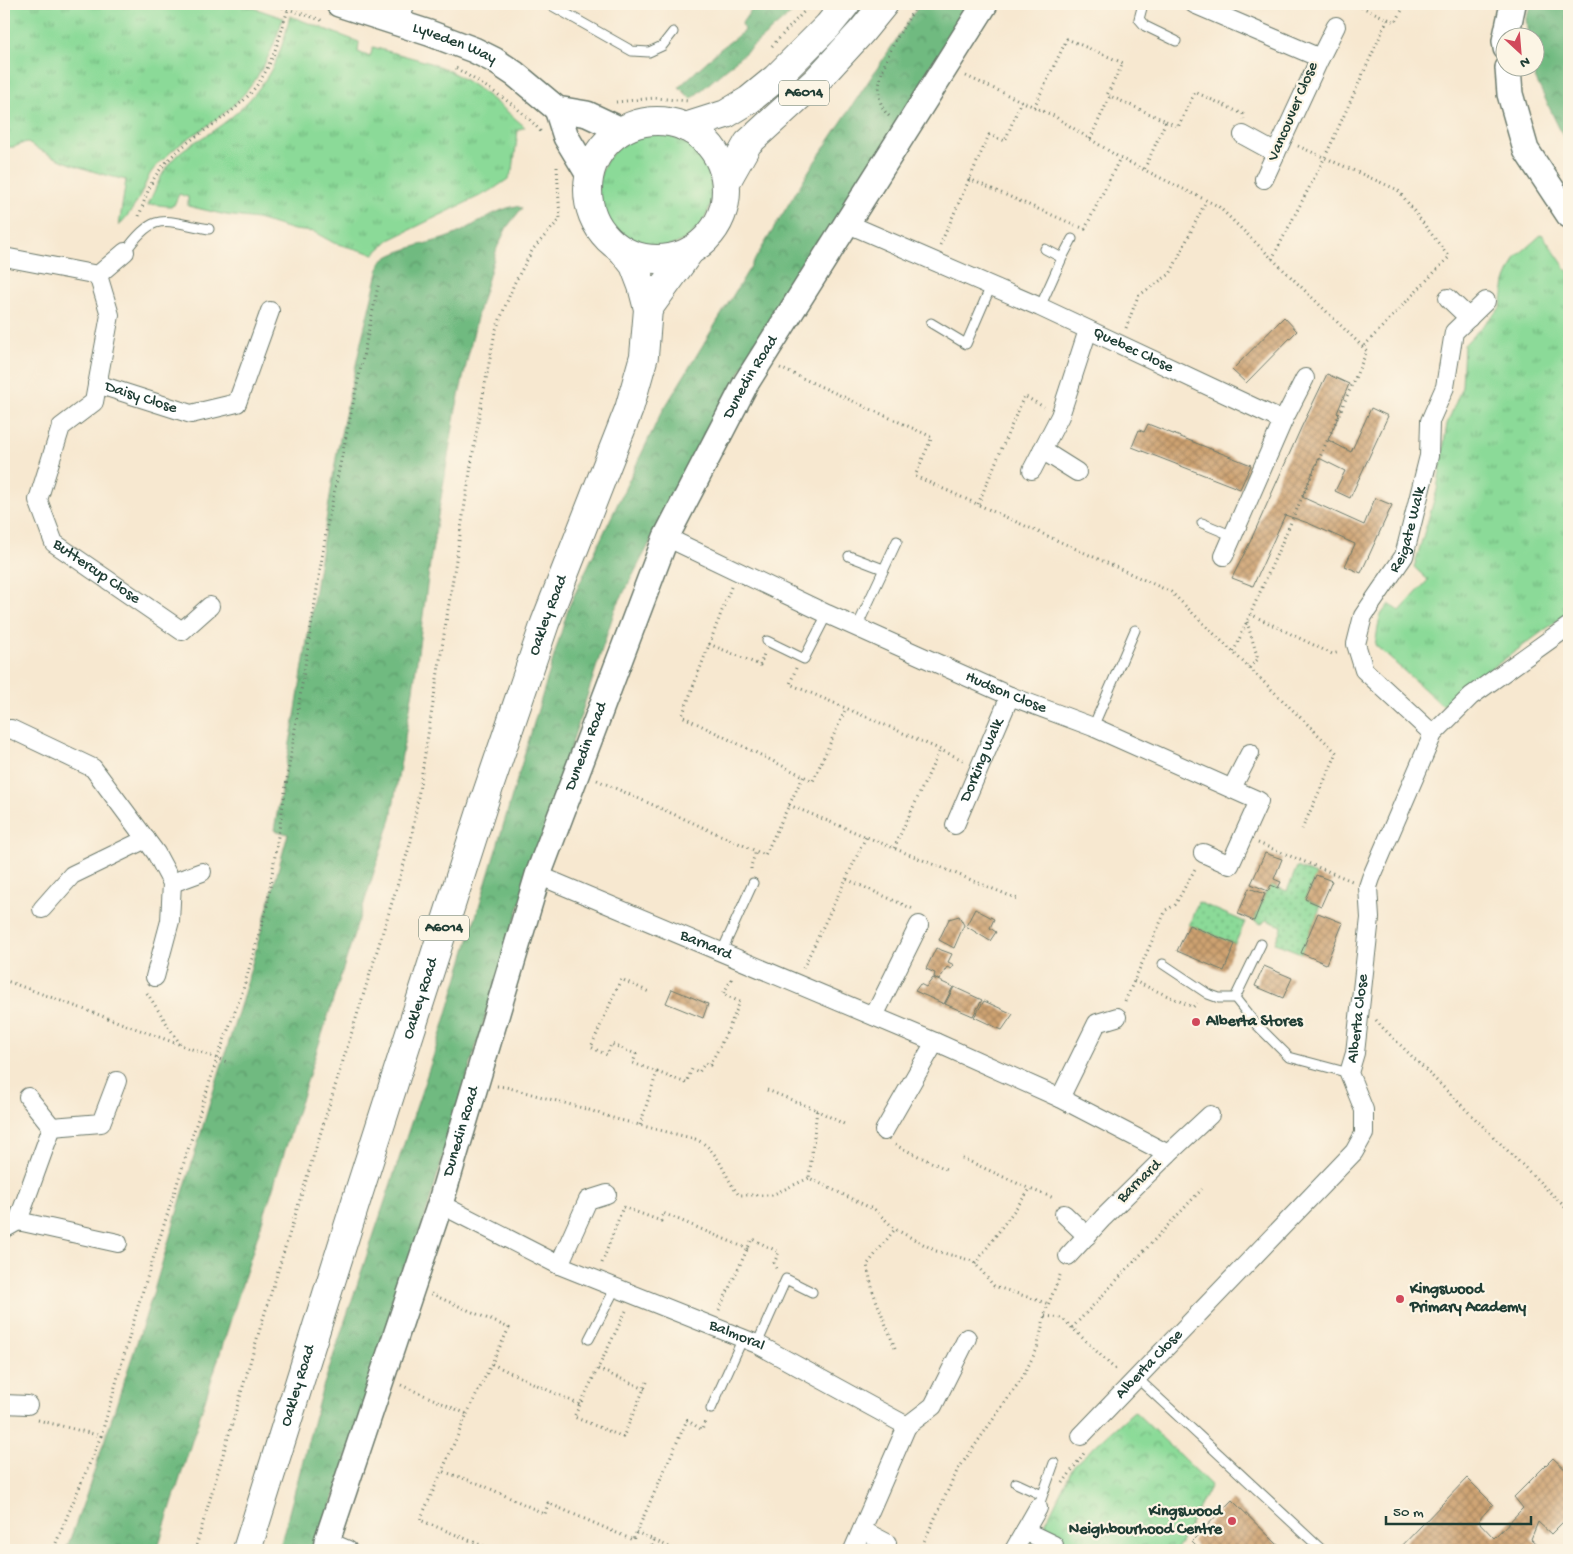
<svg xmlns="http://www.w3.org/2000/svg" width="1573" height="1554" viewBox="0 0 1573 1554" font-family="'Gochi Hand',sans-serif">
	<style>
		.grass { fill: url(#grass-tufts); stroke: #558c66 }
		.forest { fill: url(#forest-crowns); stroke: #487c5a }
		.park { fill: url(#park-crowns); stroke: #558c66 }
		.garden { fill: url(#garden-dots); stroke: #558c66 }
		.building { fill: url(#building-cross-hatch) }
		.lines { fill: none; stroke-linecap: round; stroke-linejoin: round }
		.lane-casing { stroke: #6b796b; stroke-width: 11 }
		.street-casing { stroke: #6b796b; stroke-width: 20 }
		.secondary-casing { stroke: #6b796b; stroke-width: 28 }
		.primary-casing { stroke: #6b796b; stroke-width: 30 }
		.path { stroke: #6b796b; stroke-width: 3; stroke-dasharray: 1 4; stroke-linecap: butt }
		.lane { stroke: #fff; stroke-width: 9 }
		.street { stroke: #fff; stroke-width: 18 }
		.secondary { stroke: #fff; stroke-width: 25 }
		.primary { stroke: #fff; stroke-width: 28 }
		.poi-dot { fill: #d1495b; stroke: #fcf5e5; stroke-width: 2 }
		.labels { text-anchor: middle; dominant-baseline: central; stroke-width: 4.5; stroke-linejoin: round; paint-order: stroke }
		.shield { fill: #fcf5e5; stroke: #617469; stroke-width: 1 }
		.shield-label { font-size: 15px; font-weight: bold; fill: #1f3d34 }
		.street-label { font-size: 16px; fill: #1f3d34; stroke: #fcf5e5 }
		.poi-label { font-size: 16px; font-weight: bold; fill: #1f3d34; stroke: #fcf5e5; text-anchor: start }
	</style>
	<defs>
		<pattern id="grass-tufts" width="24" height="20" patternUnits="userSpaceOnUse" patternTransform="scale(1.25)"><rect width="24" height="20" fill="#8bda98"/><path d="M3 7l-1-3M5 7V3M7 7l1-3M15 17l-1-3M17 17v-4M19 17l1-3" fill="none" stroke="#71b27d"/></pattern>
		<pattern id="forest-crowns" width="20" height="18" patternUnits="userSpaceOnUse" patternTransform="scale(1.25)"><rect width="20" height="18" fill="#70ba80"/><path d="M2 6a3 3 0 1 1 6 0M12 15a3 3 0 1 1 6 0" fill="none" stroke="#5b986a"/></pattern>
		<pattern id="park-crowns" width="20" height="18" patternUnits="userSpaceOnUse" patternTransform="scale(1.25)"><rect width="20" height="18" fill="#8bda98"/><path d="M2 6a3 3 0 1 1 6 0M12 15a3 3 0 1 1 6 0" fill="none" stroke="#71b27d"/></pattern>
		<pattern id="garden-dots" width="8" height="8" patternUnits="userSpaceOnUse" patternTransform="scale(1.25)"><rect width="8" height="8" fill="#8bda98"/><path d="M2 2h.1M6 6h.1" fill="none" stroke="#71b27d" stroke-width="1.8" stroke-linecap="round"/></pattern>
		<pattern id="building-cross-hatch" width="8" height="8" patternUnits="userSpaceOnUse" patternTransform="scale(1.25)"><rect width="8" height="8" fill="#cea271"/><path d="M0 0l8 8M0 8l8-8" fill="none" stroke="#a7855e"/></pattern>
	</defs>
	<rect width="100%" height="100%" fill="#fcf5e5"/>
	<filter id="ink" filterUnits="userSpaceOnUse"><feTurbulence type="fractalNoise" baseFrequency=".02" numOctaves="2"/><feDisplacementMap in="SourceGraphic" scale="10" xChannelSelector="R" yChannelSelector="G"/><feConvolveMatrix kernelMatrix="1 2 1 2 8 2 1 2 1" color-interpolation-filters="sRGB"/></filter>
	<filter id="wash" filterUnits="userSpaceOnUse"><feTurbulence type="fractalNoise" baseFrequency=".0096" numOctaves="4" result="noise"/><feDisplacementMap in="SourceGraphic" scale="20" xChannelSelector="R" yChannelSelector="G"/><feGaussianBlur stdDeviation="1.12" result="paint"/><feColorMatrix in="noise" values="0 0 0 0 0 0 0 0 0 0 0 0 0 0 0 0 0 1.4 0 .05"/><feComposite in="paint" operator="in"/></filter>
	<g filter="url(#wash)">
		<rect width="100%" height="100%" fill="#f7e8d0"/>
		<path class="grass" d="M 4,4 L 242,4 L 283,18 C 268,65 252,94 211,123 C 196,134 179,143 166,157 C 160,162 154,168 150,174 C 145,184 141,195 135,205 C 131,212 124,219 119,226 L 126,180 C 91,172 57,161 26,142 L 14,147 L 4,147 Z
			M 290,16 L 359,42 L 358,52 L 370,57 L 373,47 C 392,53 413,57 433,64 C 465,75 500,105 525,127 L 518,130 L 513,170 L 508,179 L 492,190 L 389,240 L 374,254 L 334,243 L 314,232 L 294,230 L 257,219 L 226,215 L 188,206 L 188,197 L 179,194 L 174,205 C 168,208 157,203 148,205 C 156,188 162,170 176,156 C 188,144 204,138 217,128 C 246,108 271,79 282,45 C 286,36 287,25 290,16 Z
			M598 191a57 57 0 1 1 114 0a57 57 0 1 1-114 0Z
			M 1542,234 L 1569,273 L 1569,612 L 1442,705 L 1375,645 L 1380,616 L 1389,604 L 1400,611 L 1428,580 L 1414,567 L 1437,490 L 1447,424 L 1462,387 L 1464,345 L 1501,307 L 1505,282 L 1516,257 Z"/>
		<path class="forest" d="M 755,4 L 757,4 L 767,9 L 771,4 L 802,4 L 691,99 L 679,87 L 719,50 L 744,31 L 742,23 Z
			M 920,4 L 977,4 L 748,357 L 615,609 L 503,957 L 416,1247 L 317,1550 L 279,1550 L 321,1393 L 442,1030 L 569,606 L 659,417 L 810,169 Z
			M 1532,4 L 1569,4 L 1569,149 L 1532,71 L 1531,68 L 1536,68 L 1536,38 L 1528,37 L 1526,18 Z
			M 516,206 L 522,208 L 507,227 L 497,248 L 478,313 L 456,409 L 430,563 L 413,690 L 391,819 L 157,1550 L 66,1550 L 86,1496 L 152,1297 L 211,1099 L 242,1000 L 288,834 L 274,830 L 296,710 L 337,452 L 361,342 L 380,264 C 386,255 399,252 410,248 C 424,243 440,241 454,235 C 475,226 493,210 516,206 Z"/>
		<path class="park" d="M 1134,1411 L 1211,1485 L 1181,1543 L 1176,1550 L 1032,1550 L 1074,1465 Z"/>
		<path class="garden" d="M 1297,867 L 1316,875 L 1305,899 L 1321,906 L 1301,953 L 1275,943 L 1282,926 L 1266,920 L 1262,924 L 1254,921 L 1265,894 L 1271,885 L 1287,891 Z
			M 1198,902 L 1245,922 L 1235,944 L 1189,925 Z"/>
		<g id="blocks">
			<path class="building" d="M 1284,317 L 1297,331 L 1246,383 L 1232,370 Z
				M 1327,374 L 1349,384 L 1337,413 L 1339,415 L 1328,440 L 1351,452 L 1371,408 L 1388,416 L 1350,498 L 1335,491 L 1345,471 L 1319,458 L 1302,497 L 1364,525 L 1375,498 L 1392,505 L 1361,573 L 1345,566 L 1355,544 L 1308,523 L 1285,515 L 1253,586 L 1232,578 L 1250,542 L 1301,428 Z
				M 1148,424 L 1251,465 L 1240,489 L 1132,447 L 1139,430 L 1144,432 Z
				M 1265,853 L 1282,859 L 1274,879 L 1281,882 L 1278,888 L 1271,885 L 1268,891 L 1251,884 Z
				M 1316,875 L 1332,881 L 1321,906 L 1305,899 Z
				M 1249,888 L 1265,894 L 1254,921 L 1238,914 Z
				M 975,909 L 994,919 L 990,928 L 996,932 L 990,941 L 966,926 Z
				M 1318,913 L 1343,923 L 1326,964 L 1301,953 Z
				M 959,916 L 964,925 L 954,948 L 939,940 L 949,919 Z
				M 1189,925 L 1235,944 L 1224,971 L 1177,951 Z
				M 936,948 L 952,954 L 948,962 L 954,965 L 951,969 L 947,967 L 939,980 L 934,977 L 935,973 L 926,969 Z
				M 1264,966 L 1292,978 L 1283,998 L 1255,986 Z
				M 933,978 L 953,987 L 944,1004 L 915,991 L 920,984 L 926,987 Z
				M 954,987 L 982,1000 L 973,1016 L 945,1004 Z
				M 672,989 L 708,1004 L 703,1018 L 666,1003 Z
				M 984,1001 L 1013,1014 L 1002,1030 L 974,1017 Z
				M 1553,1458 L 1569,1473 L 1569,1516 L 1551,1534 L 1538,1522 L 1531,1539 L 1543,1550 L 1398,1550 L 1467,1478 L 1493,1504 L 1478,1521 L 1494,1538 L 1523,1508 L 1514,1497 Z
				M 1232,1500 L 1278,1545 L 1272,1550 L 1201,1550 L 1192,1541 Z"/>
		</g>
	</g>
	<g filter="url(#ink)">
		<use href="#blocks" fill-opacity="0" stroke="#6b796b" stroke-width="1"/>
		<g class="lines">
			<defs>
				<path id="lane" d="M 549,4 L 632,51 L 649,52 L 662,46 L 673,32
					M 1143,4 L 1139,19 L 1145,26 L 1176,41
					M 1045,249 L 1062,258 L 1072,239
					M 125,252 C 155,210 163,221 209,229
					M 1040,307 L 1062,258
					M 931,323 L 966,344 L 991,286
					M 1202,523 L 1233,536
					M 849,556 L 883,569
					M 857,627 L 897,541
					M 767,641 L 804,659 L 827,614
					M 1093,727 L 1135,630
					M 1261,944 L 1235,998 L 1255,1023 L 1289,1057 L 1349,1073
					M 722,951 L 753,883
					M 1163,964 L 1208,994 L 1219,998 L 1235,998
					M 589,1339 L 616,1287
					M 757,1344 L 786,1279 L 812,1292
					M 1137,1378 L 1322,1550
					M 711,1409 L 743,1338
					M 1016,1483 L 1042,1495
					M 1038,1508 L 1054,1463"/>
				<g id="street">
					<path d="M 1194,4 L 1320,58 L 1264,179"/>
					<path d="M 400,24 L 405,4"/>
					<path d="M 1320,58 L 1336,26"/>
					<path d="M 1243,135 L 1276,153"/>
					<path id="s1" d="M 846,223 L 1040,307 L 1283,421 L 1224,556"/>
					<path id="s2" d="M 4,257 L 98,275 L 110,315 L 94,402 L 61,427 L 38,500 L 54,543 L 182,631 L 210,606"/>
					<path d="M 98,275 L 125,252"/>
					<path d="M 1448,298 L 1469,318"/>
					<path id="s3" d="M 97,384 L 191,414 L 237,403 L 270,311"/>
					<path d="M 1283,421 L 1305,378"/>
					<path d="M 1042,450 L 1077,472"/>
					<path d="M 1032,470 L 1060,416 L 1088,330"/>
					<path id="s4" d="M 666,537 L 827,614 L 1010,696 L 1093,727 L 1259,801 L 1230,865 L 1203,853"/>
					<path d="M 4,730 L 11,729 L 93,768 L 156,853 L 172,883 L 170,921 L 155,977"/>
					<path id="s5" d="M 1433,734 L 1364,670 L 1356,644 L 1363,616 L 1404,556 L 1429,456 L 1430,421 L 1445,387 L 1454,332 L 1486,301"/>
					<path d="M 1232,788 L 1250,753"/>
					<path id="s6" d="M 955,825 L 1010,696"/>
					<path id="s7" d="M 538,875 L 935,1042 L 1060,1098 L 1168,1154 L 1103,1218 L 1068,1256"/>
					<path d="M 172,883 L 202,872"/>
					<path d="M 42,909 L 72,875 L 146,839"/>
					<path d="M 874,1016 L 919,925"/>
					<path d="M 1060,1098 L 1097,1023 L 1117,1017"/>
					<path d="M 52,1127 L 101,1123 L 117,1081"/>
					<path d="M 884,1131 L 935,1042"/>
					<path d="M 1168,1154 L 1210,1115"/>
					<path id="s8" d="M 440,1204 L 559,1265 L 757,1344 L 907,1426 L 853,1550"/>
					<path d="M 1064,1214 L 1087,1236"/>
					<path d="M 18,1221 L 118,1243"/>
					<path d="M 4,1229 L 18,1221 L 52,1127 L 28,1097"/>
					<path d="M 559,1265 L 588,1200 L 607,1194"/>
					<path d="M 4,1404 L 28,1405"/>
					<path d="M 907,1426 L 933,1406 L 967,1338"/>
					<path id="s9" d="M 1081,1436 L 1354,1152 L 1364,1134 L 1364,1110 L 1349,1073 L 1355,1053 L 1370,918 L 1368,887 L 1371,878 L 1433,734 L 1471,696 L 1569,626"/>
					<path d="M 862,1530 L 887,1543"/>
					<path d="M 1025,1531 L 1054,1545"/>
					<path d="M 327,1541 L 348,1550"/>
					<path d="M 1014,1550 L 1038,1508"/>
				</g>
				<g id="secondary">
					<path id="s10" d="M 339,4 L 429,33 L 474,50 L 494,60 L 515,74 L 557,109 L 587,114 L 621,130"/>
					<path d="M 1506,48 L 1505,41 L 1513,4"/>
					<path d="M 1508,68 L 1510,94 L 1526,150 L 1569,215"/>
					<path d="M 557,109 L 566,137 L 589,175"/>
					<path id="s11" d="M 326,1550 L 327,1541 L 440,1204 L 538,875 L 666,537 L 746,383 L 985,4"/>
				</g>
				<g id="primary">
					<circle cx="657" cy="190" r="69"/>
					<path d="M 685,127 L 726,114 L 749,100 L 776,78 L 828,26 L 846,4"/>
					<path d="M 726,182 L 748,143 L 817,80 L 862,31 L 884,4"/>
					<path d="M 648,309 L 690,251"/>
					<path id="s12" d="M 247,1550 L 358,1195 L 485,799 L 545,623 L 629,409 L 644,356 L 648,309 L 642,286 L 634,265 L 623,251"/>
				</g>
			</defs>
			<use href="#lane" class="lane-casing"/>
			<use href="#street" class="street-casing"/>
			<use href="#secondary" class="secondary-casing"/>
			<use href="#primary" class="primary-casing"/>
			<path class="path" d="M 273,4 L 324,21
				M 1388,19 L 1396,22 L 1405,4
				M 772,46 L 811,4
				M 456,68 C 486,87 518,104 541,132
				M 966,76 L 1054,116 L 1120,158 L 1218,206 L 1367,351 L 1233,653
				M 616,102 L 655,98 L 689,101
				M 1034,107 L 1067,39 L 1123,63 L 1107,95 L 1110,96
				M 889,116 C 860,88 902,31 917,4
				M 1166,121 L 1178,127 L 1195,92 L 1243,114 L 1244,119
				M 1090,139 L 1110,96 L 1166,121 L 1144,170
				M 1298,146 L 1398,190 L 1449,257 L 1363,347
				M 969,179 L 1075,225
				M 139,216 C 144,202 149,185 157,174 C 182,137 227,123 254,89 C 272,67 280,36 288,9
				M 1080,227 L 1085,229 L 1120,158
				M 940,245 L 989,135 L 1005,141 L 1021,101
				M 1272,259 L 1325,157 L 1388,19 L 1355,4
				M 1126,328 L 1138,296 L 1170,274 L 1206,201
				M 780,368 L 932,437 L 915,476 L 1171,592 L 1337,753 L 1302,829
				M 978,504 L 1024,396 L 1044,407
				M 731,587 L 682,716 L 813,781 L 846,708
				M 1250,614 L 1332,654 L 1340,652
				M 1247,622 L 1258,659 L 1249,668
				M 709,644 L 760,665 L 764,654
				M 796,668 L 790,684 L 892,728 L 963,760
				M 597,780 L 765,855 L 803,776
				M 789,805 L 1020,900
				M 1258,843 L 1352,881
				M 894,848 L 940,750
				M 751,869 L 751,866 L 756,851
				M 846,879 L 866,837
				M 803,968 L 846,879 L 913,909
				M 4,980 L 227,1062
				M 1134,981 L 1193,1007 L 1197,1003
				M 147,993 L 180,1044
				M 1125,1001 L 1166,910 L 1175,905 L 1195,869
				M 1376,1020 L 1381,1026 L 1569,1211
				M 657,1072 L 686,1083 L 692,1069 L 699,1072 L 705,1063 L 710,1065 L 727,1032 L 740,1002 L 723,994 L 733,977
				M 497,1086 L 506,1087 L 586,1109 L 616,1119 L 695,1139 C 720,1149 723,1176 739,1195 L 772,1195 L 809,1178
				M 767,1090 L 817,1110 L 809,1178 L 875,1210 L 895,1229
				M 816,1110 L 846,1125
				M 640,1125 L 657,1072 L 633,1063 L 636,1054 L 611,1044 L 607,1055 L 591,1047 L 621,979 L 649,992
				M 895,1145 L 948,1170
				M 962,1158 L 1030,1189
				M 602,1263 L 623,1207 L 661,1221 L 663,1213 L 748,1249
				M 975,1264 L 1030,1189 L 1054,1198
				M 431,1294 L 509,1328 L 467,1414
				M 719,1310 L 752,1239 L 779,1252 L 774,1263 L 777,1271
				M 626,1311 L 574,1417 L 623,1437 L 647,1382
				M 1045,1316 L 1062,1318 L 1118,1372
				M 1072,1328 L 1202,1189
				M 895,1348 L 873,1292 L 867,1265 L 895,1229 L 936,1251 L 973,1261 L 994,1286 L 1049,1304
				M 492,1364 L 580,1405
				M 598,1369 L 645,1389
				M 401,1385 L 467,1414 L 442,1471
				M 38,1420 L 101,1436 L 53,1550
				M 101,1436 L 138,1306 L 217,1059 L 243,990 L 267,906 L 327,526 L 379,282
				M 1063,1483 L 1084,1453
				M 636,1532 L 676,1550
				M 195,1550 L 259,1332 L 411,841 L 479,416 L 495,332 L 514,284 L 533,249 L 560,219 L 557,167
				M 493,1550 L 420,1520 L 442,1471 L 480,1484 L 545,1514 L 548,1503 L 633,1540 L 687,1420 L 702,1430 L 705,1421
				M 650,1550 L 654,1540
				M 920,1550 L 957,1471 L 1022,1378 L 1037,1349 L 1046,1310 L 1061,1273"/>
			<use href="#lane" class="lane"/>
			<use href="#street" class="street"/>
			<use href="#secondary" class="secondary"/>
			<use href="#primary" class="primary"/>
		</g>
	</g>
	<g class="poi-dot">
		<circle cx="1196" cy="1022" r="5"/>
		<circle cx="1400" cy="1299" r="5"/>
		<circle cx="1232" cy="1521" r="5"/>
	</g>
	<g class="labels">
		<g class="shield">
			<rect x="779" y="80.5" width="50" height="25" rx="4"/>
			<rect x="419" y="915.5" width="50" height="25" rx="4"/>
		</g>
		<g class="shield-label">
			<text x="804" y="93">A6014</text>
			<text x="444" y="928">A6014</text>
		</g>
		<g class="street-label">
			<text stroke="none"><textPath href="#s10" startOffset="122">Lyveden Way</textPath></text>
			<text transform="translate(1294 112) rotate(-67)">Vancouver Close</text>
			<text stroke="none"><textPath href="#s1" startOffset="314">Quebec Close</textPath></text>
			<text stroke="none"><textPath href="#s11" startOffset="1250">Dunedin Road</textPath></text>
			<text stroke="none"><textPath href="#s3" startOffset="46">Daisy Close</textPath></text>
			<text stroke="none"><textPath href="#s5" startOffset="249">Reigate Walk</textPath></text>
			<text stroke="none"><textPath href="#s2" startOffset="441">Buttercup Close</textPath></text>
			<text stroke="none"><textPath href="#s12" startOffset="982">Oakley Road</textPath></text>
			<text stroke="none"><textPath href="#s4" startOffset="374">Hudson Close</textPath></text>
			<text stroke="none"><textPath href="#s11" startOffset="845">Dunedin Road</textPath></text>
			<text stroke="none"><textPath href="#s6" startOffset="70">Dorking Walk</textPath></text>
			<text stroke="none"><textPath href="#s7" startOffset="182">Barnard</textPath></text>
			<text stroke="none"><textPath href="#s12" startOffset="578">Oakley Road</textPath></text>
			<text stroke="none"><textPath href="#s9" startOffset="534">Alberta Close</textPath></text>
			<text stroke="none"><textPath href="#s11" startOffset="440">Dunedin Road</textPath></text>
			<text transform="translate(1140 1182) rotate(-44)">Barnard</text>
			<text stroke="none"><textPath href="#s8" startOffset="325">Balmoral</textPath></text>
			<text stroke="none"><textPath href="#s9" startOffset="99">Alberta Close</textPath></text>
			<text stroke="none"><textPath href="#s12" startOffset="172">Oakley Road</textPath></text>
		</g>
		<g class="poi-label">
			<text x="1206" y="1022">Alberta Stores</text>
			<text x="1410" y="1290">Kingswood<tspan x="1410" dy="18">Primary Academy</tspan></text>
			<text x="1222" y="1512" text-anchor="end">Kingswood<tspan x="1222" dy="18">Neighbourhood Centre</tspan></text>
		</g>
	</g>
	<rect width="1573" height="1554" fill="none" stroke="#fcf5e5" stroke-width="20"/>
	<g transform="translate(1520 52) rotate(154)"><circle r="24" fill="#fcf5e5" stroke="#a4ab9e"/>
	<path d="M0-4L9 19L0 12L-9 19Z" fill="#d1495b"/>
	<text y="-8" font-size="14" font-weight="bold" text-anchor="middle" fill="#1f3d34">N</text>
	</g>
	<path d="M1386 1516v8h145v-8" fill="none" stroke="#1f3d34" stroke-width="2.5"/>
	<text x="1393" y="1516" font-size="15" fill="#1f3d34" stroke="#fcf5e5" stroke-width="4" paint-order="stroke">50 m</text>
</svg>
